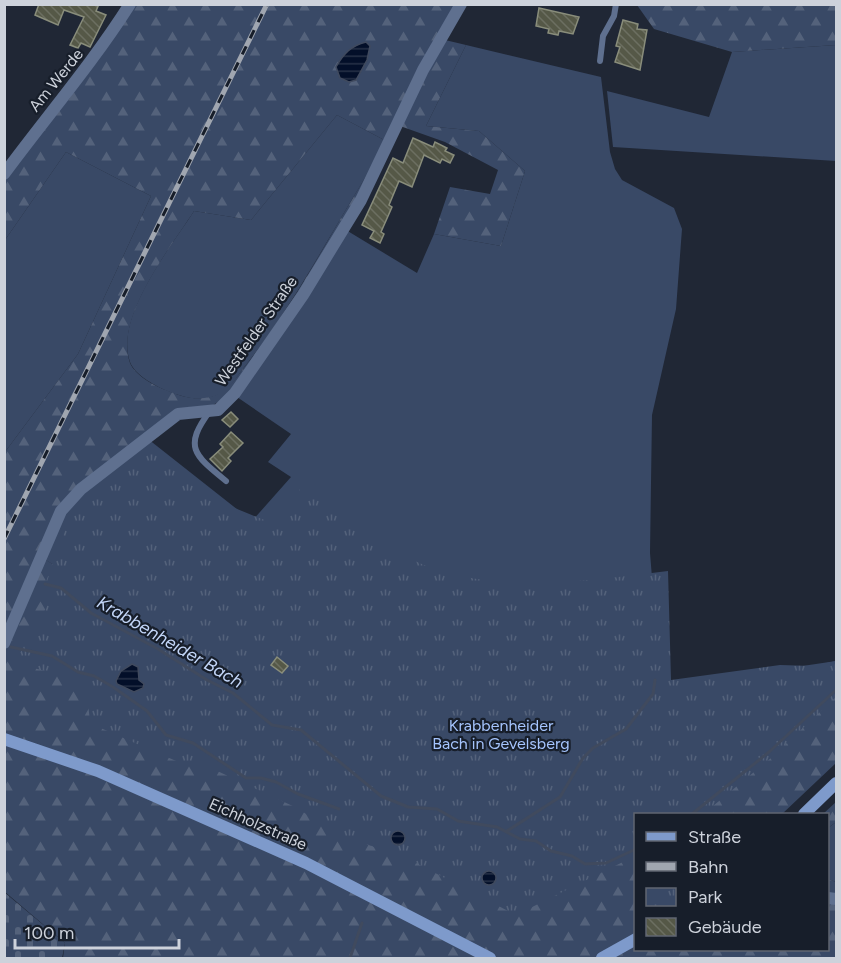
<svg xmlns="http://www.w3.org/2000/svg" width="841" height="963" viewBox="0 0 841 963" font-family="Figtree,sans-serif">
	<style>
		.grass { fill: #394966 }
		.forest { fill: url(#forest-firs); fill-rule: evenodd }
		.cemetery { fill: url(#cemetery-stones) }
		.park { fill: url(#park-tufts) }
		.water { fill: url(#water-rules); stroke: #404a5e; stroke-width: 1.5 }
		.lines { fill: none; stroke-linecap: round; stroke-linejoin: round }
		.stream { stroke: #404a5e; stroke-width: 3 }
		.building { fill: url(#building-back-hatch); stroke: #898d7b; stroke-width: 1.5 }
		.lane { stroke: #5f708f; stroke-width: 6 }
		.street { stroke: #5f708f; stroke-width: 12 }
		.secondary { stroke: #7e9acb; stroke-width: 12 }
		.rail-casing { stroke: #a0a6b0; stroke-width: 5 }
		.rail { stroke: #171e2a; stroke-width: 3; stroke-dasharray: 9; stroke-linecap: butt }
		.labels { text-anchor: middle; dominant-baseline: central; stroke-width: 4.5; stroke-linejoin: round; paint-order: stroke }
		.street-label { font-size: 16px; fill: #cdd2db; stroke: #171e2a }
		.park-label { font-size: 16px; fill: #a5c4fd; stroke: #171e2a }
		.water-label { font-size: 18px; font-style: italic; fill: #c2d5f7; stroke: #171e2a }
	</style>
	<defs>
		<pattern id="forest-firs" width="22" height="20" patternUnits="userSpaceOnUse" patternTransform="scale(1.5)"><rect width="22" height="20" fill="#394966"/><path d="M5 1l3.5 6h-7zM16 11l3.5 6h-7z" fill="#54627b"/></pattern>
		<pattern id="cemetery-stones" width="16" height="16" patternUnits="userSpaceOnUse" patternTransform="scale(1.5)"><rect width="16" height="16" fill="#394966"/><path d="M2 7V4a2 2 0 0 1 4 0v3zM10 15v-3a2 2 0 0 1 4 0v3z" fill="#54627b"/></pattern>
		<pattern id="park-tufts" width="24" height="20" patternUnits="userSpaceOnUse" patternTransform="scale(1.5)"><rect width="24" height="20" fill="#394966"/><path d="M3 7l-1-3M5 7V3M7 7l1-3M15 17l-1-3M17 17v-4M19 17l1-3" fill="none" stroke="#54627b"/></pattern>
		<pattern id="water-rules" width="6" height="5" patternUnits="userSpaceOnUse" patternTransform="scale(1.5)"><rect width="6" height="5" fill="#030f29"/><path d="M0 2.5h6" fill="none" stroke="#273147"/></pattern>
		<pattern id="building-back-hatch" width="6" height="6" patternUnits="userSpaceOnUse" patternTransform="scale(1.5)"><rect width="6" height="6" fill="#555847"/><path d="M-1 5l2 2M0 0l6 6M5-1l2 2" fill="none" stroke="#6c6f61"/></pattern>
	</defs>
	<rect width="100%" height="100%" fill="#202735"/>
	<path class="grass" d="M 466,45 L 601,77 L 610,152 L 615,169 L 622,180 L 674,208 L 682,229 L 676,309 L 652,415 L 650,553 L 661,687 L 836,661 L 836,684 L 636,814 L 442,801 L 44,559 L 63,511 L 148,439 L 252,521 L 291,477 L 268,462 L 291,434 L 237,397 L 346,230 L 417,273 L 434,234 L 501,246 L 525,171 L 479,131 L 426,126 Z
		M 836,45 L 836,161 L 613,147 L 607,91 L 709,117 L 732,52 Z
		M 337,115 L 388,142 C 339,215 301,296 246,365 C 239,373 231,388 222,393 C 203,403 184,398 165,390 C 154,385 135,375 130,362 C 114,317 171,247 194,211 L 251,220 Z
		M 66,152 L 151,196 L 78,354 L 5,452 L 5,240 Z
		M 836,822 L 836,882 L 828,879 L 828,828 Z"/>
	<path class="forest" d="M 126,5 L 458,5 L 422,68 L 389,142 L 335,239 L 240,383 L 228,396 L 213,405 L 171,413 L 80,486 L 59,511 L 41,557 L 158,628 L 362,761 L 387,795 L 442,801 L 513,830 L 608,856 L 635,840 L 636,950 L 828,950 L 828,879 L 836,882 L 836,958 L 63,958 L 65,943 L 5,892 L 5,452 L 78,354 L 151,196 L 66,152 L 5,240 L 5,177 L 98,57 ZM 337,115 L 388,142 C 339,214 302,296 246,365 C 239,373 231,387 222,392 C 203,403 184,398 166,390 C 154,386 135,375 130,363 C 114,318 171,247 194,211 L 251,220 Z
		M 637,5 L 836,5 L 836,45 L 732,52 L 654,29 Z
		M 445,40 L 466,45 L 426,126 L 479,131 L 525,171 L 501,246 L 434,234 L 450,187 L 490,194 L 498,170 L 445,142 L 400,126 Z
		M 836,684 L 836,763 L 782,814 L 677,814 Z
		M 836,802 L 836,822 L 828,828 L 828,814 L 823,814 Z"/>
	<path class="cemetery" d="M 4,892 L 65,943 L 62,958 L 5,958 Z"/>
	<path class="park" d="M 149,445 L 210,498 L 279,526 L 300,489 C 338,513 383,548 424,565 C 499,595 591,580 668,571 L 671,680 L 780,665 L 812,666 L 836,661 L 836,697 L 771,758 L 707,811 L 702,814 L 636,814 L 635,856 L 516,915 L 414,862 L 334,832 L 297,808 L 213,769 L 183,764 L 96,726 L 90,721 L 87,696 L 74,678 L 13,663 L 15,656 L 25,649 L 52,596 L 43,590 L 72,511 L 77,504 Z"/>
	<path class="water" d="M 366,42 L 370,46 L 367,60 L 356,80 L 349,82 L 340,78 L 336,67 C 344,53 351,46 366,42 Z
		M 132,664 L 138,667 L 139,680 L 144,684 L 143,688 L 134,692 L 117,684 L 116,681 L 121,671 Z
		M391 838a7 7 0 1 1 14 0a7 7 0 1 1-14 0Z
		M482 878a7 7 0 1 1 14 0a7 7 0 1 1-14 0Z"/>
	<g class="lines">
		<path class="stream" d="M 45,584 L 61,588 L 91,613 L 158,649 L 207,680 L 233,693 L 272,725 L 301,730 L 381,796 L 408,807 L 437,809 L 458,821 L 497,827 L 520,839 L 536,841 L 551,851 L 572,856 L 585,864 L 606,863 L 636,849
			M 11,647 L 52,656 L 78,672 L 94,676 L 113,687 L 147,711 L 166,735 L 193,743 L 246,778 L 261,778 L 276,782 L 298,794 L 339,809
			M 692,814 L 769,752 L 836,690
			M 507,831 L 560,797 L 583,758 L 593,748 L 626,729 L 653,694 L 655,680
			M 350,958 L 362,923"/>
	</g>
	<path class="building" d="M 39,4 L 99,4 L 96,11 L 106,15 L 90,47 L 81,43 L 78,48 L 70,45 L 84,17 L 64,10 L 58,25 L 35,15 Z
		M 539,8 L 579,17 L 573,34 L 559,31 L 558,35 L 548,33 L 549,29 L 536,26 Z
		M 623,20 L 638,24 L 637,29 L 647,30 L 640,70 L 615,62 L 620,47 L 616,46 Z
		M 413,138 L 433,147 L 435,142 L 447,148 L 445,151 L 454,155 L 450,163 L 442,159 L 440,163 L 424,155 L 412,187 L 399,181 L 389,205 L 392,207 L 381,232 L 384,234 L 380,243 L 370,238 L 374,231 L 362,225 L 393,158 L 403,163 Z
		M 231,412 L 238,419 L 230,427 L 222,420 Z
		M 231,432 L 243,443 L 228,458 L 231,461 L 222,471 L 210,459 L 223,447 L 220,444 Z
		M 277,657 L 288,666 L 282,673 L 271,665 Z"/>
	<g class="lines">
		<path class="lane" d="M 600,61 L 603,36 L 614,16 L 616,4
			M 210,411 C 183,447 194,455 226,481"/>
		<path class="street" d="M 4,174 C 46,117 92,64 130,4
			M 4,643 L 61,511 L 81,489 L 178,414 L 218,410 L 235,393 L 303,295 L 361,200 L 423,70 L 461,4
			M 828,898 L 836,899"/>
		<path class="secondary" d="M 4,739 L 98,771 L 306,863 L 490,958
			M 804,814 L 836,783
			M 602,958 L 636,939"/>
		<defs>
			<path id="rail" d="M 4,539 L 267,4"/>
		</defs>
		<use href="#rail" class="rail-casing"/>
		<use href="#rail" class="rail"/>
	</g>
	<g class="labels">
		<g class="street-label">
			<text transform="translate(56 80) rotate(-51)">Am Werde</text>
			<text transform="translate(256 331) rotate(-55)">Westfelder Straße</text>
			<text transform="translate(258 824) rotate(24)">Eichholzstraße</text>
		</g>
		<g class="park-label">
			<text x="501" y="725">Krabbenheider<tspan x="501" dy="18">Bach in Gevelsberg</tspan></text>
		</g>
		<g class="water-label">
			<text transform="translate(170 642) rotate(30)">Krabbenheider Bach</text>
		</g>
	</g>
	<rect width="841" height="963" fill="none" stroke="#cdd2db" stroke-width="12"/>
	<rect x="634" y="813" width="195" height="138" fill="#171e2a" stroke="#606671" stroke-width="1.5"/>
	<rect x="646" y="832" width="30" height="9" fill="#7e9acb" stroke="#606671" stroke-width="1.5"/>
	<text x="688" y="843" font-size="18" fill="#cdd2db">Straße</text>
	<rect x="646" y="862" width="30" height="9" fill="#a0a6b0" stroke="#606671" stroke-width="1.5"/>
	<text x="688" y="873" font-size="18" fill="#cdd2db">Bahn</text>
	<rect x="646" y="888" width="30" height="18" fill="url(#park-tufts)" stroke="#606671" stroke-width="1.5"/>
	<text x="688" y="903" font-size="18" fill="#cdd2db">Park</text>
	<rect x="646" y="918" width="30" height="18" fill="url(#building-back-hatch)" stroke="#606671" stroke-width="1.5"/>
	<text x="688" y="933" font-size="18" fill="#cdd2db">Gebäude</text>
	<path d="M15 939v9h164v-9" fill="none" stroke="#cdd2db" stroke-width="3"/>
	<text x="24" y="939" font-size="18" fill="#cdd2db" stroke="#171e2a" stroke-width="4.5" paint-order="stroke">100 m</text>
</svg>
